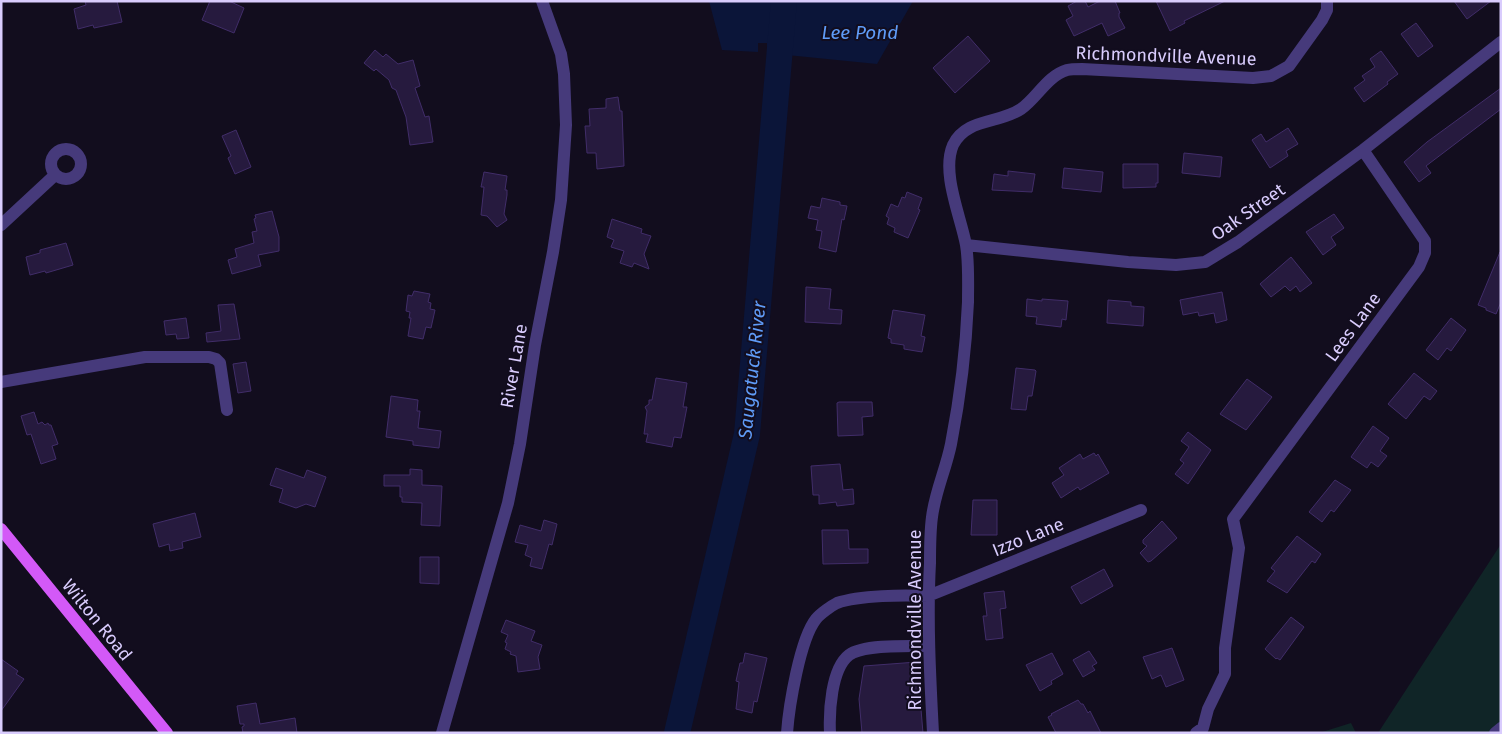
<svg xmlns="http://www.w3.org/2000/svg" width="1502" height="734" viewBox="0 0 1502 734" font-family="'Fira Sans',sans-serif">
	<style>
		.green { fill: #102527 }
		.water { fill: #0b1539 }
		.lines { fill: none; stroke-linecap: round; stroke-linejoin: round }
		.river { stroke: #0b1539; stroke-width: 26 }
		.building { fill: #261a3e; stroke: #412d69 }
		.minor { stroke: #463a7b; stroke-width: 12 }
		.major { stroke: #d359f7; stroke-width: 12 }
		.labels { text-anchor: middle; dominant-baseline: central; stroke-width: 4; stroke-linejoin: round; paint-order: stroke }
		.street-label { font-size: 18px; fill: #d9ccfd; stroke: #120d1e }
		.water-label { font-size: 19px; font-style: italic; fill: #5f9bf7; stroke: #120d1e }
	</style>
	<rect width="100%" height="100%" fill="#120d1e"/>
	<path class="green" d="M 1501,544 L 1501,733 L 1378,733 Z
		M 1351,723 L 1356,733 L 1319,733 Z"/>
	<path class="water" d="M 709,1 L 913,1 L 877,64 L 767,53 L 767,43 L 758,43 L 758,52 L 722,50 Z"/>
	<g class="lines">
		<path class="river" d="M 677,733 L 747,434 L 784,1"/>
	</g>
	<path class="building" d="M 85,1 L 117,1 L 122,22 L 94,28 L 93,25 L 78,29 L 74,9 L 86,5 Z
		M 210,1 L 229,1 L 244,8 L 234,33 L 202,20 Z
		M 1077,1 L 1085,1 L 1088,7 L 1100,1 L 1115,1 L 1120,13 L 1119,13 L 1119,17 L 1125,28 L 1108,36 L 1102,23 L 1074,36 L 1066,20 L 1073,16 L 1068,6 Z
		M 1156,1 L 1225,1 L 1184,21 L 1185,23 L 1170,31 Z
		M 1454,1 L 1491,1 L 1467,19 Z
		M 1416,23 L 1433,46 L 1418,57 L 1401,34 Z
		M 968,36 L 990,61 L 955,93 L 933,68 Z
		M 375,50 L 383,57 L 386,54 L 398,64 L 413,60 L 420,86 L 415,88 L 425,117 L 429,116 L 433,142 L 410,145 L 406,117 L 396,90 L 392,88 L 389,80 L 376,69 L 374,71 L 364,63 Z
		M 1381,51 L 1398,74 L 1387,82 L 1388,84 L 1364,102 L 1354,88 L 1365,80 L 1362,76 L 1375,67 L 1370,59 Z
		M 1501,88 L 1501,109 L 1426,166 L 1431,173 L 1419,182 L 1404,162 L 1427,142 Z
		M 618,97 L 620,111 L 622,111 L 624,166 L 597,169 L 596,153 L 587,153 L 585,126 L 590,126 L 589,109 L 606,108 L 606,99 Z
		M 1288,128 L 1298,144 L 1286,151 L 1288,156 L 1270,168 L 1252,140 L 1261,134 L 1266,142 Z
		M 236,130 L 251,167 L 235,174 L 228,158 L 231,156 L 222,136 Z
		M 1184,153 L 1222,157 L 1220,177 L 1182,173 Z
		M 1123,164 L 1158,164 L 1158,183 L 1156,183 L 1156,187 L 1123,188 Z
		M 1064,168 L 1103,172 L 1101,192 L 1062,188 Z
		M 1008,171 L 1035,174 L 1032,192 L 992,190 L 994,174 L 1008,176 Z
		M 484,172 L 507,176 L 505,190 L 507,190 L 507,195 L 504,214 L 507,220 L 497,227 L 487,216 L 481,215 L 484,187 L 481,187 Z
		M 907,192 L 922,198 L 918,209 L 920,210 L 908,238 L 894,232 L 895,228 L 887,224 L 889,218 L 886,216 L 891,204 L 898,207 L 902,197 L 905,198 Z
		M 822,198 L 840,202 L 840,205 L 847,206 L 844,220 L 842,219 L 836,252 L 819,248 L 822,231 L 816,230 L 818,220 L 808,218 L 811,206 L 820,208 Z
		M 272,211 L 279,237 L 279,251 L 258,255 L 261,266 L 232,274 L 228,260 L 237,257 L 235,249 L 254,243 L 252,232 L 257,231 L 254,219 L 256,218 L 255,215 Z
		M 1334,214 L 1344,228 L 1331,237 L 1336,245 L 1323,255 L 1306,232 Z
		M 612,219 L 642,229 L 641,233 L 651,236 L 644,254 L 649,269 L 634,263 L 632,267 L 620,263 L 624,251 L 611,247 L 614,240 L 607,237 Z
		M 66,243 L 73,265 L 46,273 L 45,271 L 30,275 L 26,257 L 40,253 L 40,250 Z
		M 1500,252 L 1501,302 L 1496,314 L 1486,310 L 1486,308 L 1478,305 Z
		M 1291,257 L 1312,283 L 1300,292 L 1296,286 L 1290,291 L 1285,286 L 1271,297 L 1260,284 Z
		M 806,287 L 831,289 L 829,309 L 842,310 L 841,324 L 805,322 Z
		M 414,291 L 430,294 L 428,302 L 431,303 L 430,309 L 435,310 L 431,328 L 426,327 L 423,339 L 408,336 L 411,318 L 409,318 L 410,312 L 406,311 L 408,295 L 412,296 Z
		M 1222,292 L 1227,320 L 1216,323 L 1214,313 L 1199,316 L 1198,312 L 1183,315 L 1180,300 Z
		M 1027,299 L 1042,301 L 1042,299 L 1068,301 L 1066,320 L 1062,319 L 1061,327 L 1036,324 L 1037,317 L 1026,316 Z
		M 1108,300 L 1131,302 L 1131,306 L 1144,307 L 1143,326 L 1107,323 Z
		M 234,304 L 240,339 L 207,342 L 206,333 L 221,331 L 218,305 Z
		M 893,310 L 925,315 L 921,336 L 925,337 L 922,352 L 904,349 L 904,345 L 891,343 L 891,339 L 888,338 Z
		M 186,318 L 189,338 L 177,339 L 176,334 L 166,335 L 164,321 Z
		M 1451,318 L 1466,330 L 1451,351 L 1447,348 L 1438,360 L 1426,350 Z
		M 246,362 L 251,391 L 238,393 L 233,364 Z
		M 1016,368 L 1035,370 L 1036,371 L 1032,396 L 1028,396 L 1026,410 L 1011,409 Z
		M 1414,373 L 1437,391 L 1430,400 L 1424,396 L 1406,419 L 1388,404 Z
		M 656,378 L 687,383 L 683,407 L 687,407 L 681,438 L 674,437 L 672,447 L 646,442 L 648,434 L 644,434 L 647,411 L 645,407 L 649,404 L 649,400 L 652,400 Z
		M 1247,379 L 1272,397 L 1246,430 L 1220,414 Z
		M 391,396 L 418,400 L 417,411 L 420,411 L 418,428 L 441,431 L 439,448 L 413,445 L 413,441 L 386,437 Z
		M 839,402 L 872,402 L 873,416 L 862,417 L 863,435 L 838,436 L 837,403 Z
		M 34,412 L 38,424 L 42,422 L 45,425 L 48,423 L 49,425 L 51,425 L 58,444 L 52,446 L 56,459 L 41,464 L 31,434 L 27,435 L 21,416 Z
		M 1373,426 L 1389,438 L 1380,451 L 1387,456 L 1378,467 L 1371,462 L 1367,468 L 1351,457 Z
		M 1188,432 L 1211,450 L 1188,484 L 1175,474 L 1184,463 L 1180,460 L 1189,447 L 1181,441 Z
		M 1094,453 L 1096,456 L 1098,454 L 1109,473 L 1080,490 L 1078,487 L 1061,498 L 1052,483 L 1064,475 L 1059,468 L 1080,454 L 1083,459 Z
		M 840,464 L 843,490 L 853,489 L 854,504 L 837,506 L 836,502 L 819,504 L 819,495 L 813,495 L 811,466 Z
		M 276,468 L 304,478 L 307,470 L 326,477 L 315,507 L 306,504 L 296,508 L 279,502 L 283,489 L 270,485 Z
		M 410,469 L 422,470 L 422,485 L 442,486 L 440,526 L 421,525 L 422,503 L 402,502 L 402,497 L 400,497 L 400,486 L 384,486 L 384,475 L 410,475 Z
		M 1335,480 L 1351,490 L 1334,512 L 1331,510 L 1322,522 L 1309,512 Z
		M 973,500 L 997,500 L 997,535 L 971,535 Z
		M 195,513 L 201,537 L 182,542 L 183,548 L 170,551 L 169,544 L 159,547 L 153,524 Z
		M 544,520 L 557,524 L 552,545 L 549,544 L 542,569 L 530,566 L 532,558 L 525,555 L 528,545 L 515,542 L 520,525 L 541,531 Z
		M 1162,521 L 1177,538 L 1151,561 L 1148,562 L 1140,553 L 1147,546 L 1143,543 L 1143,540 Z
		M 822,530 L 848,530 L 849,549 L 868,549 L 868,563 L 823,564 Z
		M 1297,536 L 1321,554 L 1315,563 L 1312,561 L 1287,593 L 1267,581 L 1275,571 L 1271,568 Z
		M 420,557 L 439,557 L 439,584 L 420,583 Z
		M 1104,569 L 1113,586 L 1081,604 L 1071,587 Z
		M 1004,591 L 1006,608 L 1000,609 L 1003,638 L 986,640 L 983,616 L 987,616 L 984,593 Z
		M 1291,617 L 1304,627 L 1280,660 L 1277,658 L 1276,659 L 1265,649 Z
		M 506,620 L 535,631 L 531,641 L 542,645 L 538,657 L 540,669 L 518,672 L 516,656 L 510,654 L 511,652 L 505,649 L 507,643 L 505,642 L 508,635 L 501,632 Z
		M 1172,648 L 1184,680 L 1166,687 L 1161,675 L 1152,679 L 1143,657 Z
		M 1089,651 L 1097,663 L 1092,666 L 1095,670 L 1083,677 L 1073,660 Z
		M 745,653 L 767,658 L 757,702 L 754,701 L 752,713 L 736,709 L 739,682 L 736,681 L 740,663 L 743,663 Z
		M 1052,653 L 1063,674 L 1051,681 L 1052,684 L 1040,691 L 1026,665 Z
		M 1,659 L 18,671 L 16,674 L 24,679 L 1,711 Z
		M 917,662 L 923,733 L 862,733 L 859,699 L 864,666 Z
		M 1078,700 L 1081,704 L 1083,704 L 1088,713 L 1090,711 L 1101,733 L 1056,733 L 1048,717 L 1052,715 L 1051,714 Z
		M 256,703 L 260,724 L 295,718 L 297,733 L 243,733 L 242,727 L 244,726 L 244,724 L 240,724 L 237,706 Z"/>
	<g class="lines">
		<path class="minor" d="M51 164a15 15 0 1 1 30 0a15 15 0 1 1-30 0Z
			M 1,225 L 55,175
			M 966,245 L 1128,262 L 1176,265 L 1205,262 L 1238,242 L 1363,150 L 1501,42
			M 1,382 L 145,357 L 209,357 L 216,359 L 220,363 L 227,410
			M 442,733 L 508,503 L 520,444 L 535,345 L 553,252 L 561,200 L 566,125 L 564,74 L 561,54 L 542,1
			M 787,733 C 789,706 800,639 816,619 C 820,614 831,606 837,603 C 860,595 904,595 928,596 L 1141,510
			M 830,733 C 829,712 831,669 849,655 C 863,644 910,646 929,646
			M 933,733 C 930,676 927,619 930,563 C 930,548 930,532 932,517 C 935,492 946,469 951,444 C 960,398 966,349 968,302 C 968,283 969,263 966,245 C 961,217 941,173 953,145 C 966,118 999,124 1021,109 C 1037,98 1047,76 1067,70 C 1071,69 1077,69 1082,69 L 1253,78 L 1271,76 L 1289,66 L 1322,20 L 1327,10 L 1327,1
			M 1196,733 L 1203,728 L 1208,709 L 1225,674 L 1225,648 L 1239,548 L 1233,519 L 1419,267 L 1425,253 L 1425,241 L 1363,150
			M 1495,733 L 1501,728"/>
		<path class="major" d="M 1,529 L 167,733"/>
	</g>
	<g class="labels">
		<g class="street-label">
			<text transform="translate(1166 56) rotate(2)">Richmondville Avenue</text>
			<text transform="translate(1248 212) rotate(-35)">Oak Street</text>
			<text transform="translate(1353 327) rotate(-54)">Lees Lane</text>
			<text transform="translate(514 366) rotate(-80)">River Lane</text>
			<text transform="translate(1028 537) rotate(-22)">Izzo Lane</text>
			<text transform="translate(97 620) rotate(51)">Wilton Road</text>
			<text transform="translate(915 620) rotate(-90)">Richmondville Avenue</text>
		</g>
		<g class="water-label">
			<text x="860" y="32">Lee Pond</text>
			<text transform="translate(752 370) rotate(-84)">Saugatuck River</text>
		</g>
	</g>
	<rect width="1502" height="734" fill="none" stroke="#d9ccfd" stroke-width="5"/>
</svg>
